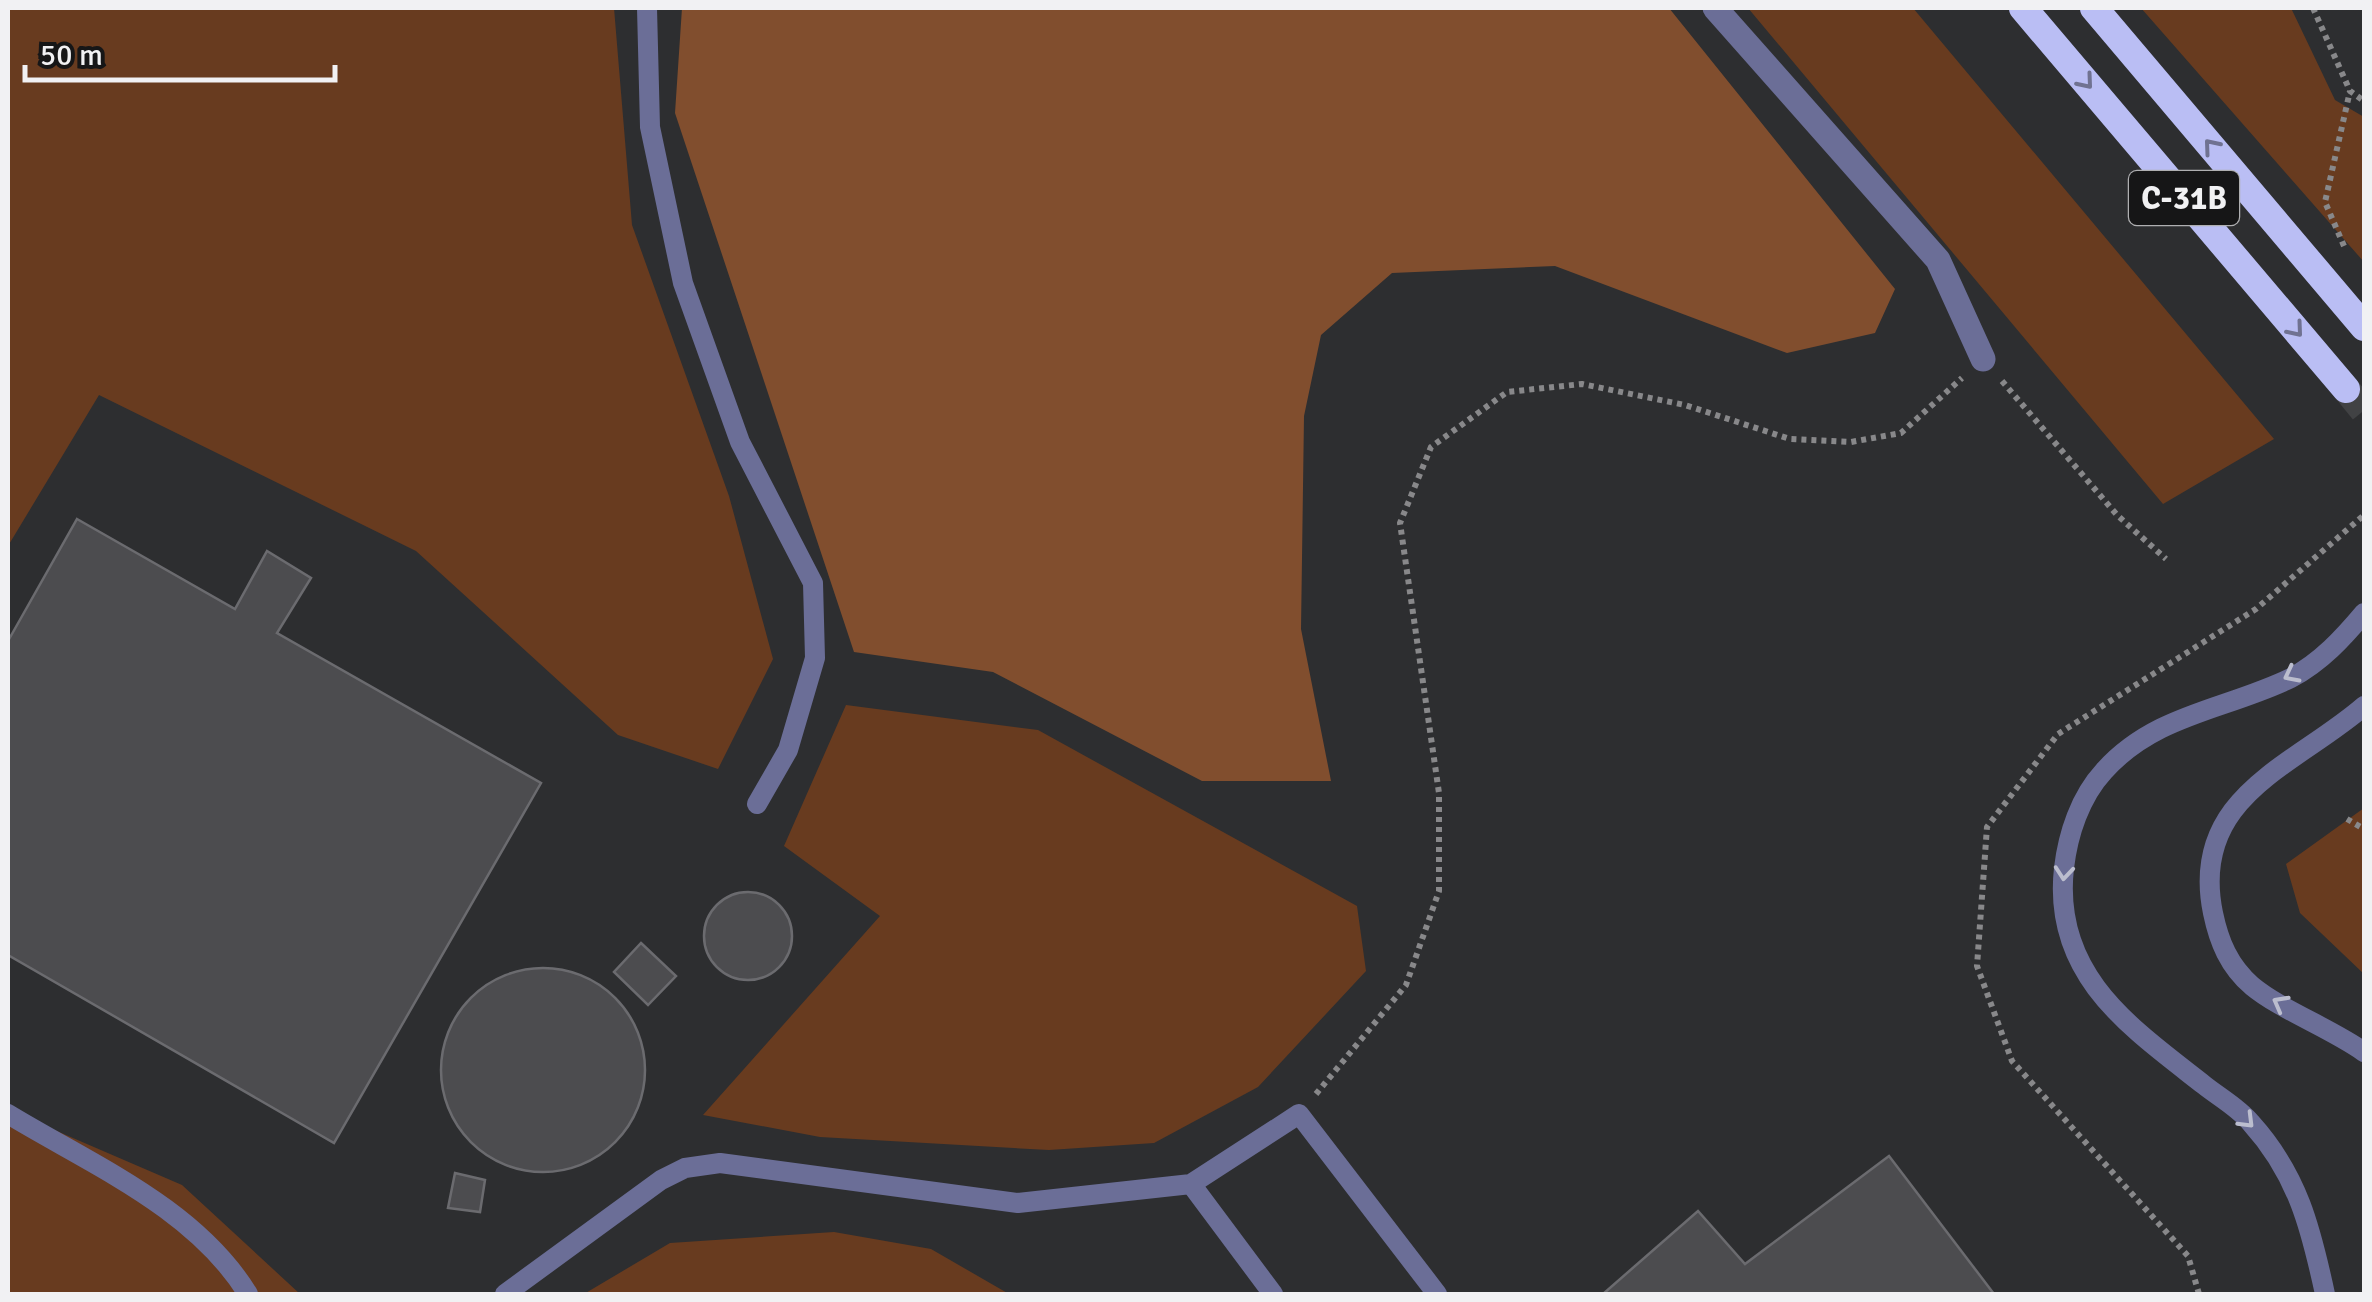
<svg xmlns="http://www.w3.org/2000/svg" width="2372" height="1302" viewBox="0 0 2372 1302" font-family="Signika,sans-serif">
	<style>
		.green { fill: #683b1f }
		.forest { fill: #814e2e }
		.building { fill: #4c4c4f; stroke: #6b6b6f; stroke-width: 2.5 }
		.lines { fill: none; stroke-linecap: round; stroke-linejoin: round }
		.trunk-tunnel { stroke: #414244; stroke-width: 28; stroke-dasharray: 28 14; stroke-linecap: butt }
		.path { stroke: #88888a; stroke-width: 6; stroke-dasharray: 5 5; stroke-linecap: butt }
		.service { stroke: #6b6e97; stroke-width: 20 }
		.minor { stroke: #6b6e97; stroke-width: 25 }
		.trunk { stroke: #babef4; stroke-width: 28 }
		.oneway { stroke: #707291 }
		.oneway2 { stroke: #bbbdce }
		.labels { text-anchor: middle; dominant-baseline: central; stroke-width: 9; stroke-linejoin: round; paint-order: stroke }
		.shield { fill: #161617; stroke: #afafb1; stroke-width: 2.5 }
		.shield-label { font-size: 32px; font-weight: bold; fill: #f1f1f3 }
	</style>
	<rect width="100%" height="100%" fill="#2d2e30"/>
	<path class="green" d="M 8,8 L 614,8 L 632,225 L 729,496 L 773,659 L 718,769 L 618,735 L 416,551 L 99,395 L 8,546 Z
		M 1748,8 L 1913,8 L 2274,439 L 2163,504 Z
		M 2141,8 L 2291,8 L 2335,100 L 2364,117 L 2364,262 Z
		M 846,705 L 1038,730 L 1357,906 L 1366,971 L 1258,1087 L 1154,1143 L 1049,1150 L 820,1137 L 703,1115 L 880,916 L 784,846 Z
		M 2364,808 L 2364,974 L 2300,913 L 2286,864 Z
		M 8,1110 L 182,1185 L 300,1294 L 8,1294 Z
		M 834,1232 L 931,1249 L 1009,1294 L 584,1294 L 670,1243 Z"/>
	<path class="forest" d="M 682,8 L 1669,8 L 1895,289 L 1875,333 L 1787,353 L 1555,266 L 1392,273 L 1321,335 L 1304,416 L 1301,629 L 1331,781 L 1202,781 L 993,672 L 854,652 L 675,113 Z"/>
	<path class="building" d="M 77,519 L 235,609 L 267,551 L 311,578 L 277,633 L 541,783 L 334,1143 L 8,955 L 8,641 Z
		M704 936a44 44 0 1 1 88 0a44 44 0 1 1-88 0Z
		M 641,943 L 676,976 L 648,1005 L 614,972 Z
		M441 1070a102 102 0 1 1 204 0a102 102 0 1 1-204 0Z
		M 1889,1156 L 1994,1294 L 1603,1294 L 1698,1211 L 1745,1264 Z
		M 455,1173 L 485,1180 L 480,1212 L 448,1208 Z"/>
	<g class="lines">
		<path class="trunk-tunnel" d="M 2346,389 L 2364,411"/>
		<path class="path" d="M 2313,8 L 2350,91 L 2364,101
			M 2344,246 L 2325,202 L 2350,91
			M 2002,381 L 2117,515 L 2166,559
			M 2347,819 L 2364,829
			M 1316,1094 L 1406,985 L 1439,891 L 1439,793 L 1400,523 L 1431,447 L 1507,392 L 1582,384 L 1685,405 L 1790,439 L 1851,442 L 1901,433 L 1962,378
			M 2199,1294 L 2188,1256 L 2012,1061 L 1977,966 L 1987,827 L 2058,734 L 2256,609 L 2364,515"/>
		<path class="service" d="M 647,8 L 650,127 L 683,283 L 740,442 L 813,583 L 815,658 L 788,750 L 757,804
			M 2364,706 C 2295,766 2189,796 2213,913 C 2219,942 2229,966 2252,986 C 2281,1010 2330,1028 2364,1052
			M 8,1114 C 92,1165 195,1208 248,1294
			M 1191,1184 L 1299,1114 L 1437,1294
			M 505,1294 L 661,1180 L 685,1168 L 720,1163 L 1018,1203 L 1191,1184 L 1273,1294
			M 2325,1294 C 2311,1229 2298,1175 2251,1123 C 2239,1108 2219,1097 2204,1085 C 2130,1027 2052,975 2064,868 C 2068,834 2080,797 2104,771 C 2155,714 2225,710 2291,678 C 2321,662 2343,638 2364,613"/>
		<path class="minor" d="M 1715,8 L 1938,260 L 1983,359"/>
		<path class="trunk" d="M 2023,8 L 2346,389
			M 2094,8 L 2364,327"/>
	</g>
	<defs><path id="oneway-chevron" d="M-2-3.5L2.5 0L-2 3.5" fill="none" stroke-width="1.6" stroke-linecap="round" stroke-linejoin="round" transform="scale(2.5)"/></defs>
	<g class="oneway">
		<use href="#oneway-chevron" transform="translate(2086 82) rotate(50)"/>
		<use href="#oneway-chevron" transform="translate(2211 146) rotate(-130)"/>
		<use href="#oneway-chevron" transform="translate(2296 330) rotate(50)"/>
	</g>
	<g class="oneway2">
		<use href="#oneway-chevron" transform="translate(2291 675) rotate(153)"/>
		<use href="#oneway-chevron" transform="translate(2064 873) rotate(95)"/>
		<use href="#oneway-chevron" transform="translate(2280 1003) rotate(-151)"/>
		<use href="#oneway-chevron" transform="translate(2247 1121) rotate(45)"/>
	</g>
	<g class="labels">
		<rect class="shield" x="2129" y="171" width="110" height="54" rx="8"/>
		<g class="shield-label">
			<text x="2184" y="198">C-31B</text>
		</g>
	</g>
	<rect width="2372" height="1302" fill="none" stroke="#f1f1f3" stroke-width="20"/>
	<path d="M25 65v15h310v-15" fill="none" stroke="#f1f1f3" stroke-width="5"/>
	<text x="40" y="65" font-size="30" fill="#f1f1f3" stroke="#161617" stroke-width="8" paint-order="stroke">50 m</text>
</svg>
